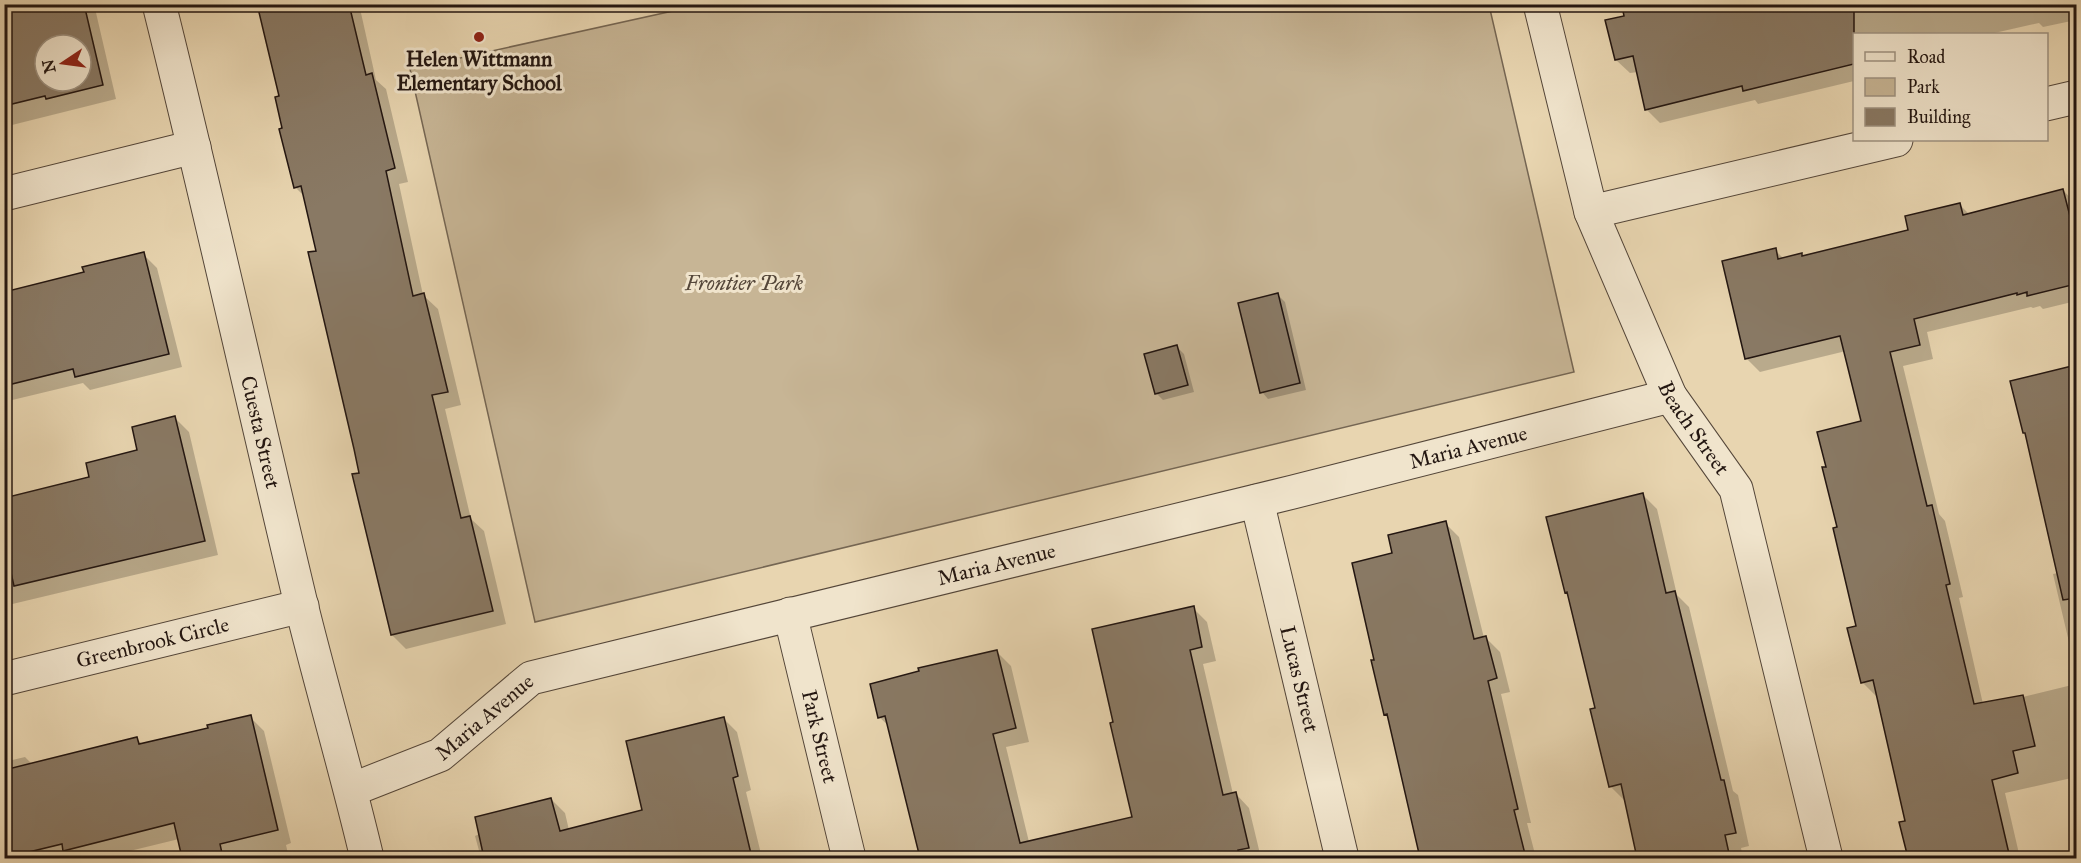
<svg xmlns="http://www.w3.org/2000/svg" width="2081" height="863" viewBox="0 0 2081 863" font-family="'IM FELL Great Primer',serif">
	<style>
		.green { fill: #c7b595; stroke: #756653; stroke-width: 1.5 }
		.shadow { fill: #0003; fill-rule: evenodd }
		.building { fill: #897964; stroke: #231611; stroke-width: 1.5; fill-rule: evenodd }
		.lines { fill: none; stroke-linecap: round; stroke-linejoin: round }
		.minor-casing { stroke: #544639; stroke-width: 35 }
		.minor { stroke: #f0e4cc; stroke-width: 33 }
		.poi-dot { fill: #8f2418; stroke: #f0e4cc; stroke-width: 2 }
		.labels { text-anchor: middle; dominant-baseline: central; stroke-width: 6; stroke-linejoin: round; paint-order: stroke }
		.poi-label { font-size: 21px; font-weight: bold; fill: #231611; stroke: #f0e4cc }
		.park-label { font-size: 21px; font-style: italic; fill: #544639; stroke: #f0e4cc }
		.street-label { font-size: 21px; fill: #231611; stroke: #f0e4cc }
	</style>
	<rect width="100%" height="100%" fill="#e8d5b0"/>
	<filter id="stains"><feTurbulence type="fractalNoise" baseFrequency=".00333" numOctaves="4"/><feColorMatrix values="0 0 0 0 .2 0 0 0 0 .09 0 0 0 0 .02 0 0 0 .5 -.17"/></filter>
	<radialGradient id="worn" r=".72"><stop offset=".6" stop-color="#630" stop-opacity="0"/><stop offset="1" stop-color="#630" stop-opacity=".3"/></radialGradient>
	<path class="green" d="M 700,5 L 1489,5 L 1574,372 L 535,622 L 410,69 Z"/>
	<path class="shadow" d="M 4,4 L 94,4 L 116,99 L 4,127 ZM 45,45 L 81,45 L 81,81 L 45,81 Z
		M 259,4 L 359,4 L 376,80 L 386,89 L 408,182 L 399,184 L 423,295 L 438,309 L 461,405 L 445,409 L 471,519 L 484,531 L 506,624 L 406,649 L 392,635 L 354,475 L 360,474 L 318,252 L 305,197 L 295,187 L 284,129 L 280,97 Z
		M 1658,4 L 2076,4 L 2076,20 L 2043,27 L 2039,23 L 1990,34 L 1854,34 L 1854,81 L 1758,104 L 1755,100 L 1660,123 L 1646,109 L 1638,72 L 1630,73 L 1616,60 L 1626,17 Z
		M 2063,190 L 2076,204 L 2076,301 L 2043,309 L 2040,306 L 2033,308 L 2031,307 L 1927,332 L 1933,359 L 1903,366 L 1939,514 L 1945,521 L 1963,597 L 1959,598 L 1983,704 L 2002,702 L 2076,684 L 2076,777 L 2005,793 L 2020,858 L 1909,858 L 1901,823 L 1907,822 L 1878,695 L 1876,696 L 1862,682 L 1858,627 L 1827,468 L 1862,422 L 1846,351 L 1760,372 L 1746,358 L 1775,250 L 1784,259 L 1801,255 L 1803,257 L 1910,231 L 1960,205 L 1970,215 Z
		M 143,254 L 157,268 L 182,367 L 90,390 L 83,383 L 4,402 L 4,294 L 85,273 Z
		M 1278,295 L 1285,302 L 1306,390 L 1268,399 L 1262,392 Z
		M 1177,347 L 1184,354 L 1194,392 L 1163,400 L 1156,393 Z
		M 2076,366 L 2076,672 L 2053,574 L 2058,573 L 2027,435 L 2024,433 L 2012,382 Z
		M 175,418 L 189,432 L 218,555 L 4,606 L 4,499 L 91,478 L 139,451 Z
		M 1643,495 L 1657,509 L 1677,595 L 1689,607 L 1733,791 L 1738,795 L 1749,846 L 1741,848 L 1743,858 L 1639,858 L 1626,799 L 1624,800 L 1610,786 L 1597,709 L 1569,595 L 1566,592 Z
		M 1445,523 L 1459,537 L 1484,638 L 1486,638 L 1500,652 L 1510,692 L 1501,694 L 1531,823 L 1527,823 L 1536,858 L 1421,858 L 1389,718 L 1385,714 L 1376,661 L 1394,554 Z
		M 1193,608 L 1207,622 L 1216,661 L 1203,664 L 1233,794 L 1236,794 L 1249,808 L 1261,858 L 925,858 L 890,727 L 879,717 L 997,652 L 1011,666 L 1029,742 L 1006,747 L 1029,842 L 1133,818 Z
		M 250,717 L 264,731 L 291,843 L 286,845 L 289,858 L 184,858 L 179,839 L 101,858 L 4,858 L 4,762 L 25,757 L 33,765 L 137,739 L 143,745 L 210,729 Z
		M 723,718 L 737,732 L 751,790 L 746,792 L 762,858 L 481,858 L 475,836 L 551,799 L 565,813 L 569,830 L 644,811 Z"/>
	<path class="building" d="M 4,4 L 84,4 L 103,85 L 46,99 L 45,96 L 4,106 ZM 45,45 L 81,45 L 81,81 L 45,81 Z
		M 257,4 L 349,4 L 366,75 L 372,73 L 395,168 L 386,171 L 413,296 L 424,293 L 448,392 L 432,395 L 461,518 L 470,516 L 493,611 L 391,635 L 352,474 L 359,473 L 354,449 L 308,252 L 316,251 L 301,186 L 294,188 L 279,129 L 282,128 L 275,97 L 279,96 Z
		M 1651,4 L 1854,4 L 1854,64 L 1743,91 L 1742,86 L 1645,110 L 1633,56 L 1615,60 L 1605,20 L 1624,16 L 1623,11 Z
		M 2063,189 L 2072,224 L 2076,223 L 2076,284 L 2027,296 L 2027,292 L 2017,295 L 2017,293 L 1914,319 L 1920,345 L 1890,352 L 1927,506 L 1932,505 L 1950,584 L 1946,585 L 1974,704 L 2023,695 L 2035,746 L 2013,751 L 2018,773 L 1992,780 L 2010,858 L 1908,858 L 1899,822 L 1905,821 L 1873,680 L 1861,683 L 1847,628 L 1856,626 L 1833,528 L 1837,527 L 1822,467 L 1826,467 L 1817,432 L 1861,421 L 1840,336 L 1745,359 L 1722,261 L 1776,248 L 1778,259 L 1802,253 L 1802,256 L 1908,230 L 1905,216 L 1960,203 L 1963,215 Z
		M 144,252 L 169,354 L 75,377 L 73,369 L 4,386 L 4,292 L 84,272 L 82,267 Z
		M 1278,293 L 1300,383 L 1260,393 L 1238,303 Z
		M 1177,345 L 1188,385 L 1155,394 L 1144,354 Z
		M 2076,365 L 2076,598 L 2063,600 L 2025,433 L 2023,433 L 2010,381 Z
		M 175,416 L 205,541 L 14,586 L 9,564 L 4,565 L 4,498 L 89,477 L 86,463 L 137,450 L 132,427 Z
		M 1643,493 L 1666,593 L 1675,591 L 1721,780 L 1724,780 L 1736,833 L 1725,835 L 1730,858 L 1637,858 L 1621,784 L 1609,787 L 1590,709 L 1595,708 L 1567,592 L 1565,593 L 1546,517 Z
		M 1446,521 L 1474,639 L 1486,636 L 1497,678 L 1488,681 L 1518,809 L 1514,810 L 1526,858 L 1420,858 L 1387,714 L 1384,715 L 1371,660 L 1374,660 L 1352,563 L 1392,553 L 1388,535 Z
		M 1194,606 L 1202,647 L 1190,650 L 1223,795 L 1236,792 L 1249,848 L 1238,850 L 1240,858 L 920,858 L 885,716 L 878,718 L 870,684 L 919,671 L 918,668 L 997,650 L 1016,728 L 993,734 L 1020,843 L 1132,817 L 1110,723 L 1113,722 L 1092,629 Z
		M 251,715 L 278,830 L 220,844 L 223,858 L 182,858 L 174,823 L 63,851 L 62,844 L 4,858 L 4,770 L 137,737 L 139,744 L 208,728 L 207,725 Z
		M 724,717 L 738,776 L 733,778 L 752,858 L 484,858 L 475,817 L 551,798 L 560,831 L 642,810 L 626,741 Z"/>
	<g class="lines">
		<defs>
			<g id="minor">
				<path id="s1" d="M 159,4 C 209,204 253,404 301,604 C 322,689 347,773 367,858"/>
				<path id="s2" d="M 1540,4 L 1591,212 L 1670,396 L 1736,489 L 1826,858"/>
				<path d="M 2046,104 L 2076,97"/>
				<path d="M 4,194 L 194,147"/>
				<path d="M 1591,212 L 1896,140"/>
				<path id="s3" d="M 1257,501 L 1342,858"/>
				<path id="s4" d="M 790,614 L 849,858"/>
				<path id="s5" d="M 4,679 L 302,606"/>
				<path id="s6" d="M 351,790 L 440,755 L 531,678 L 1293,492 L 1670,396"/>
			</g>
		</defs>
		<use href="#minor" class="minor-casing"/>
		<use href="#minor" class="minor"/>
	</g>
	<circle class="poi-dot" cx="479" cy="37" r="6"/>
	<g class="labels">
		<g class="poi-label">
			<text x="479" y="59">Helen Wittmann<tspan x="479" dy="24">Elementary School</tspan></text>
		</g>
		<g class="park-label">
			<text x="744" y="283">Frontier Park</text>
		</g>
		<g class="street-label">
			<text stroke="none"><textPath href="#s2" startOffset="454">Beach Street</textPath></text>
			<text stroke="none"><textPath href="#s1" startOffset="440">Cuesta Street</textPath></text>
			<text stroke="none"><textPath href="#s6" startOffset="1180">Maria Avenue</textPath></text>
			<text stroke="none"><textPath href="#s6" startOffset="694">Maria Avenue</textPath></text>
			<text stroke="none"><textPath href="#s5" startOffset="153">Greenbrook Circle</textPath></text>
			<text stroke="none"><textPath href="#s3" startOffset="183">Lucas Street</textPath></text>
			<text stroke="none"><textPath href="#s6" startOffset="154">Maria Avenue</textPath></text>
			<text stroke="none"><textPath href="#s4" startOffset="126">Park Street</textPath></text>
		</g>
	</g>
	<rect width="2081" height="863" fill="none" stroke="#e8d5b0" stroke-width="24"/>
	<rect x="6" y="6" width="2069" height="851" fill="none" stroke="#231611" stroke-width="3"/>
	<rect x="12" y="12" width="2057" height="839" fill="none" stroke="#231611" stroke-width="1.5"/>
	<rect x="1853" y="33" width="195" height="108" fill="#f0e4cc" stroke="#9e9281" stroke-width="1.5"/>
	<rect x="1865" y="52" width="30" height="9" fill="#f0e4cc" stroke="#9e9281" stroke-width="1.5"/>
	<text x="1907" y="63" font-size="18" fill="#231611">Road</text>
	<rect x="1865" y="78" width="30" height="18" fill="#c7b595" stroke="#9e9281" stroke-width="1.5"/>
	<text x="1907" y="93" font-size="18" fill="#231611">Park</text>
	<rect x="1865" y="108" width="30" height="18" fill="#897964" stroke="#9e9281" stroke-width="1.5"/>
	<text x="1907" y="123" font-size="18" fill="#231611">Building</text>
	<g transform="translate(63 63) rotate(257)"><circle r="28" fill="#f0e4cc" stroke="#9e9281" stroke-width="1.5"/>
	<path d="M0-4.5L10 22L0 15L-10 22Z" fill="#8f2418"/>
	<text y="-9" font-size="16" font-weight="bold" text-anchor="middle" fill="#231611">N</text>
	</g>
	<rect width="100%" height="100%" filter="url(#stains)"/>
	<rect width="100%" height="100%" fill="url(#worn)"/>
</svg>
